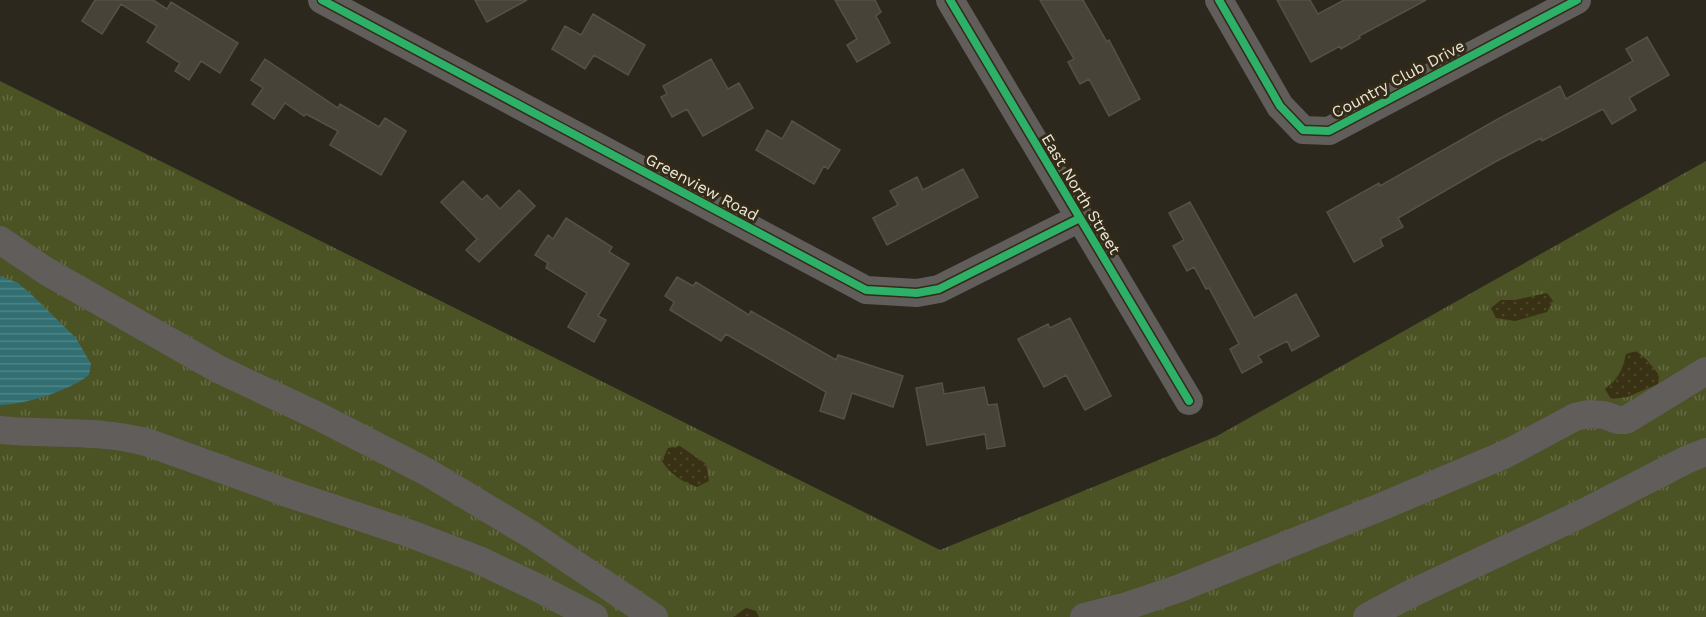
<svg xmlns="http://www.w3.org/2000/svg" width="1706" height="617" viewBox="0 0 1706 617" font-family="'Work Sans',sans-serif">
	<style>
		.grass { fill: url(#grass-tufts) }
		.sand { fill: url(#sand-dots) }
		.water { fill: url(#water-rules) }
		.building { fill: #484339; stroke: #565148; stroke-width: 1.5 }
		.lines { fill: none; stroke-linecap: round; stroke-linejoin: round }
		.minor { stroke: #605d5a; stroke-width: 28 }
		.cycleway-casing { stroke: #332a17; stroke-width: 11 }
		.cycleway { stroke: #2db169; stroke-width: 8 }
		.labels { text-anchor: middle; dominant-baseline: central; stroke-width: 6; stroke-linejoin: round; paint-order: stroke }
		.street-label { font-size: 16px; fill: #ece7da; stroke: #332a17 }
	</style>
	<defs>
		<pattern id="grass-tufts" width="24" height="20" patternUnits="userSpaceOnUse" patternTransform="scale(1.5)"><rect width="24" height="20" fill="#4b5224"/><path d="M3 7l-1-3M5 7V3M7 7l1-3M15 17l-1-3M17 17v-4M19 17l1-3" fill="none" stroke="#656b43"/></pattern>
		<pattern id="sand-dots" width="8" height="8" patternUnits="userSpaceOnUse" patternTransform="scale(1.5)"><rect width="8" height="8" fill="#393113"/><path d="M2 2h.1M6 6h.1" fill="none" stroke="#4c452a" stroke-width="1.8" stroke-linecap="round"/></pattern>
		<pattern id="water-rules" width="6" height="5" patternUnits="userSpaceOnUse" patternTransform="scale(1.5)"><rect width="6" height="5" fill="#316f73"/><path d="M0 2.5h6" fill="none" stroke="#4f8486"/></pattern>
	</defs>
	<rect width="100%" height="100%" fill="#2d281d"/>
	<path class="grass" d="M 0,81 L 940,550 L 1217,436 L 1706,161 L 1706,617 L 0,617 Z"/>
	<path class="sand" d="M 1547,293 L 1553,301 L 1547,312 L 1515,321 L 1496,318 L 1491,308 L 1501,300 L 1515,300 Z
		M 1636,351 L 1647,360 L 1659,375 L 1658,384 L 1627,397 L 1611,399 L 1605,389 C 1619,378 1622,371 1626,354 Z
		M 680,446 L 706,464 L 709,481 L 697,487 C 681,481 671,475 662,461 L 668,448 Z
		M 746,608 L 756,611 L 759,617 L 733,617 Z"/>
	<path class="water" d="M 0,276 L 18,283 L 32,295 L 76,338 L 91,364 L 89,375 C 71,390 24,405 0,405 Z"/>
	<path class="building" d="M 95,0 L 153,0 L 167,9 L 171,2 L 238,43 L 220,73 L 201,61 L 189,80 L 175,71 L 180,63 L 147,42 L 157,26 L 121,4 L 102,34 L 82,21 Z
		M 475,0 L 527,0 L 487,22 Z
		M 835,0 L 875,0 L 881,12 L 876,16 L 890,43 L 857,62 L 847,45 L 857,39 Z
		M 1040,0 L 1083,0 L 1107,42 L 1109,40 L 1140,99 L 1109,116 L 1089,79 L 1080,84 L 1068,62 L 1074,59 Z
		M 1277,0 L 1310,0 L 1318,14 L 1344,0 L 1426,0 L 1359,36 L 1360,38 L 1341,49 L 1340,46 L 1311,62 Z
		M 593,14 L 645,45 L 628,75 L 594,55 L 585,69 L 552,49 L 565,26 L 581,35 Z
		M 1647,37 L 1669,75 L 1629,98 L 1636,110 L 1612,124 L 1603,109 L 1542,141 L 1541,138 L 1493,163 L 1398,218 L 1403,227 L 1380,239 L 1383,246 L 1354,262 L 1327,212 L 1379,183 L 1380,186 L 1498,119 L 1560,86 L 1566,99 L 1633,61 L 1626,49 Z
		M 265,59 L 338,108 L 340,104 L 379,127 L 385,118 L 406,131 L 381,175 L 330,145 L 338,131 L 306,114 L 304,116 L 285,103 L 274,119 L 252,104 L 263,88 L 251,80 Z
		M 711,59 L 728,89 L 739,83 L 753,108 L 703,136 L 687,109 L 672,117 L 661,97 L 667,94 L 663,86 Z
		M 792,121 L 840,150 L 828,169 L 824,166 L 814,184 L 756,150 L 767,130 L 782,139 Z
		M 963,169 L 978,197 L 887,245 L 873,218 L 898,205 L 890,191 L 917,177 L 923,190 Z
		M 463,181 L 482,200 L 487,195 L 500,209 L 519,190 L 535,206 L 479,262 L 466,250 L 477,239 L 441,202 Z
		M 1190,202 L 1254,318 L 1296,294 L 1319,336 L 1292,351 L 1287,341 L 1258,356 L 1262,362 L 1242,373 L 1230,349 L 1239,344 L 1209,288 L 1206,289 L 1194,267 L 1187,271 L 1173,246 L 1184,240 L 1169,213 Z
		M 566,218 L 612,247 L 609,252 L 629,264 L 598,316 L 606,320 L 594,342 L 568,327 L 587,293 L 546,268 L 548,263 L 535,255 L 548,235 L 553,239 Z
		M 677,277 L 693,286 L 696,282 L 749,315 L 751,311 L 836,360 L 838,355 L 903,376 L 893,407 L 852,393 L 844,419 L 820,411 L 826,392 L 726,334 L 721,341 L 670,310 L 674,302 L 665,296 Z
		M 1070,318 L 1111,396 L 1085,410 L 1066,375 L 1044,387 L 1018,339 L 1048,324 L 1050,328 Z
		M 942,383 L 944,394 L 984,387 L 988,405 L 997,404 L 1005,446 L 987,449 L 985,434 L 927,445 L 916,388 Z"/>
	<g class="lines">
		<path class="minor" d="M 322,0 L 866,290 L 917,293 L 939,289 L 1080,218
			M 950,0 L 1189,401
			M 1219,0 L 1280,106 L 1303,130 L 1329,131 L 1577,0
			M 0,240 L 46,271 L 218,369 L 318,416 L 427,472 L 532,535 L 654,617
			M 0,430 C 50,435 99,429 149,443 L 290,494 L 411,534 L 479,560 L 536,587 L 594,617
			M 1084,617 L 1127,606 L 1180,588 L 1383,506 L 1506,454 L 1575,417 L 1589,414 L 1604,415 L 1618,420 L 1626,420 L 1706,371
			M 1367,617 L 1406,596 L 1583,513 L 1688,459 L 1706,452"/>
		<defs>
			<path id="cycleway" d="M 322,0 L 866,290 L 917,293 L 939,289 L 1080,218
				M 950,0 L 1189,401
				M 1219,0 L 1280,106 L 1303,130 L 1329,131 L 1577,0"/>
		</defs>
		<use href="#cycleway" class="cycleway-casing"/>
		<use href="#cycleway" class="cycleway"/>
	</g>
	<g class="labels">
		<g class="street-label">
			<text transform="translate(1398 79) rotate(-28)">Country Club Drive</text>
			<text transform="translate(702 187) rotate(28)">Greenview Road</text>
			<text transform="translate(1081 194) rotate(59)">East North Street</text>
		</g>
	</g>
</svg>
